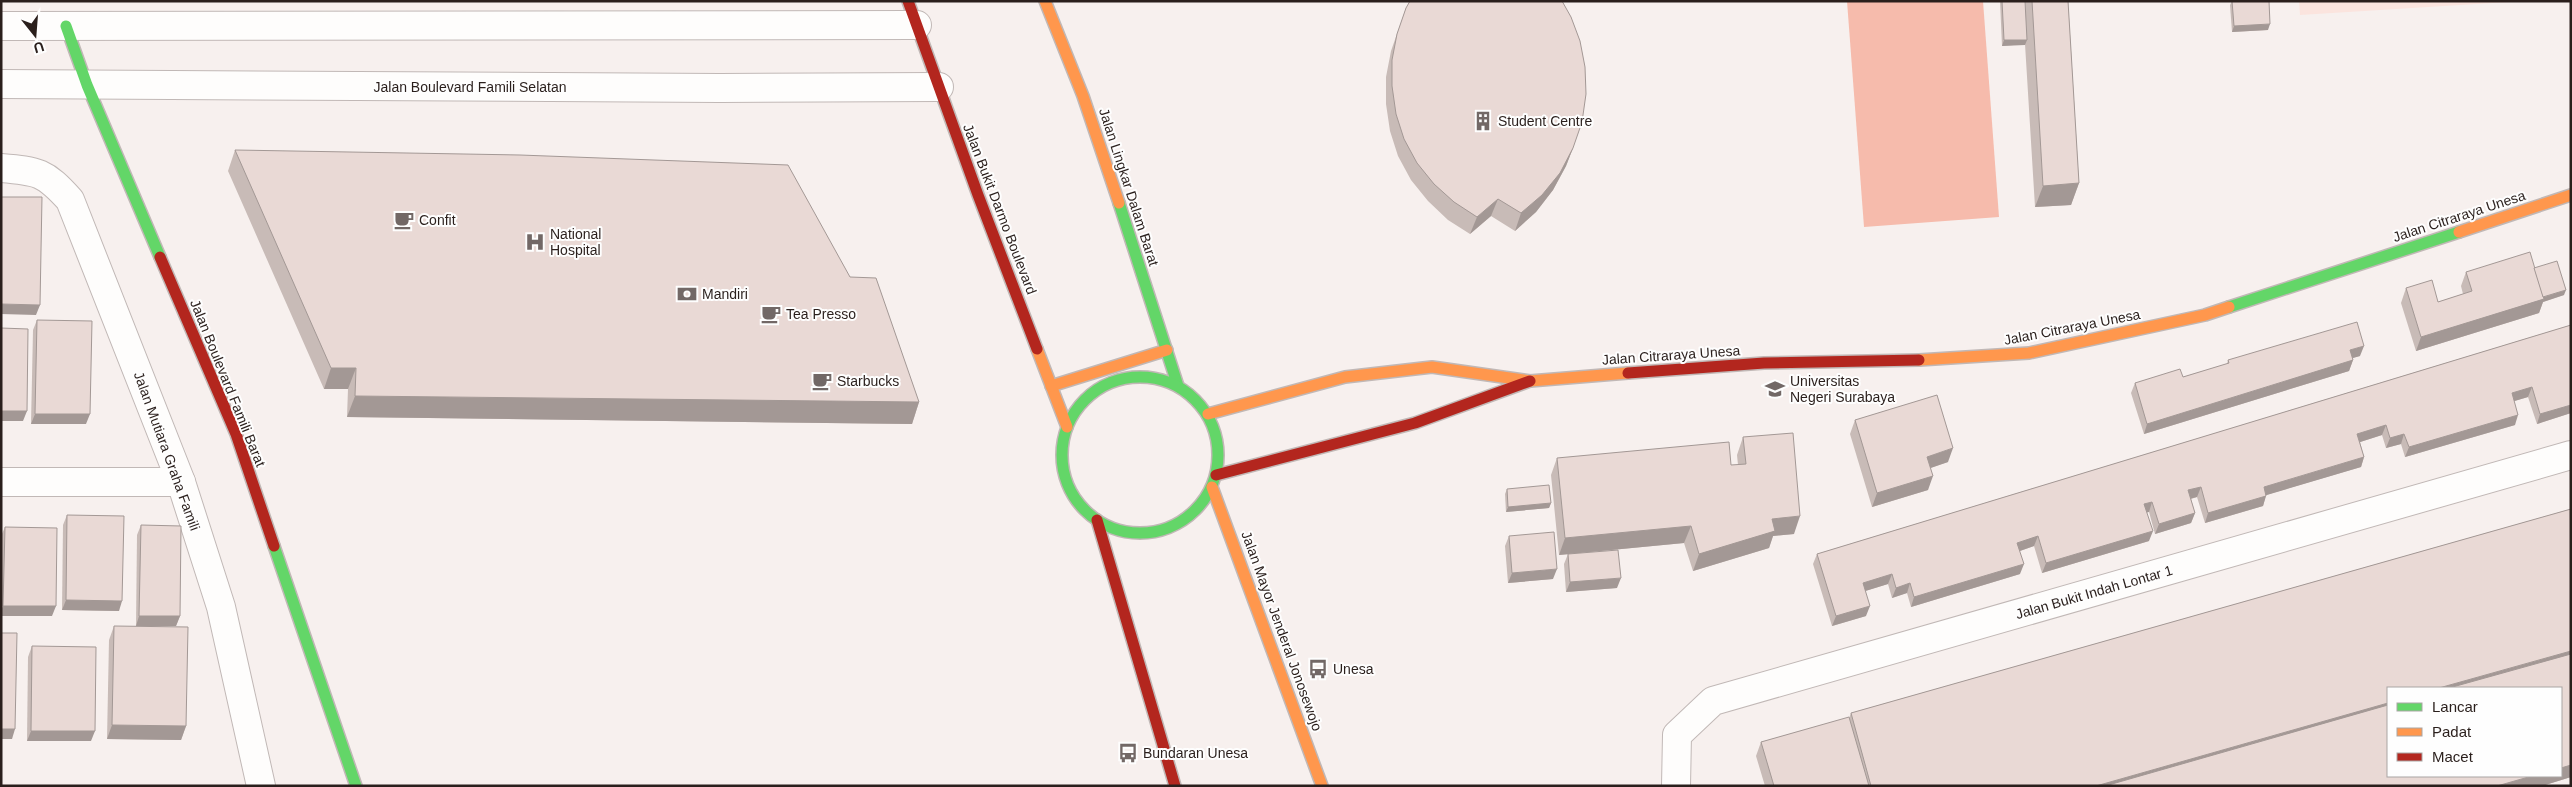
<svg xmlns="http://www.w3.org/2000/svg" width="2572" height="787" viewBox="0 0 2572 787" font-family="Arial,sans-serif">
<rect width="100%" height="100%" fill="#f7f0ee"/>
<polygon fill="#fbe4de" points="2299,1 2525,1 2300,15"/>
<polygon fill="#f6bbac" points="1847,1 1983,1 1999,217 1864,227"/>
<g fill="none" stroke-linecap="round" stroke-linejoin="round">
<defs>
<g id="street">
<polyline points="1,26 917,25"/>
<polyline points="1,84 720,88 939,87"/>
<path d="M 1,168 C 38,171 45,172 70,200 L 181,482 L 221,607 L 261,786"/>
<polyline points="1,482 181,482"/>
<polyline points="1676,786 1677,735 1713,701 2571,455"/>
</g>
<g id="fast">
<polyline points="66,26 87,85 160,257"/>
<polyline points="1119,203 1178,386"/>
<polyline points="2229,307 2459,232"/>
<circle cx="1140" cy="455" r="78"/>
<polyline points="274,546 356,786"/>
</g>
<g id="slow">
<polyline points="1045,1 1083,96 1119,203"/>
<polyline points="2459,232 2571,195"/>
<polyline points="1037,349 1067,427"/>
<polyline points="1919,360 2029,353 2205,315 2229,307"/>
<polyline points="1051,386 1167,350"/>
<polyline points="1208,414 1345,377 1432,367 1530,381 1628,373"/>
<polyline points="1212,487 1322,786"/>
</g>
<g id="jam">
<polyline points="908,1 978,195 1037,349"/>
<polyline points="160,257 236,434 274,546"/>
<polyline points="1628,373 1764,363 1919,360"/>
<polyline points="1216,475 1415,423 1530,381"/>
<polyline points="1097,520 1175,786"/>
</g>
</defs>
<use href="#street" stroke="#c1b8b6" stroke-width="30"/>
<use href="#fast" stroke="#c1b8b6" stroke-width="14"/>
<use href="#slow" stroke="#c1b8b6" stroke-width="14"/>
<use href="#jam" stroke="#c1b8b6" stroke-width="14"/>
<use href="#street" stroke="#fefdfc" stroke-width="28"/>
<use href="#fast" stroke="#63d668" stroke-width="11"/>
<use href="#slow" stroke="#ff974d" stroke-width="11"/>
<use href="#jam" stroke="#b3261e" stroke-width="11"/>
</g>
<g fill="#c8bbb7">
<polygon points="2000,1 2068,1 2079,183 2071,205 2035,207 2025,44 2002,46"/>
<polygon points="2232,1 2268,30 2232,32 2230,5"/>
<polygon points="1406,8 1573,148 1566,166 1553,190 1536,212 1515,231 1491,216 1470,234 1448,220 1428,201 1411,180 1398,156 1390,131 1386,104 1386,77 1391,51"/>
<polygon points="235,150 919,402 912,424 347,417 348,389 324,389 228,171"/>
<polygon points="2534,268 2564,295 2543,302 2539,313 2416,351 2401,303 2406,288 2438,302 2463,294 2461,286 2466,272"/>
<polygon points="37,320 86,424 31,424 33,330"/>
<polygon points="2571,325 2571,413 2537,424 2528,397 2514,401 2515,425 2405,457 2401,444 2386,448 2382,435 2360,442 2364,457 2361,467 2266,495 2263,506 2205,523 2197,497 2191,499 2195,513 2191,523 2155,534 2149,512 2147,512 2149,541 2042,573 2034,546 2020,551 2020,574 1911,607 1907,593 1892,598 1888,584 1865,591 1866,616 1832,626 1813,564 1817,554"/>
<polygon points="2360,356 2352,358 2353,360 2349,371 2144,434 2131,393 2135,383 2183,377 2227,364 2228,360"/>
<polygon points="1855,420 1948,462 1930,468 1928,490 1872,507 1850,434"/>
<polygon points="1743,437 1794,534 1773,536 1769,548 1693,571 1684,543 1559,555 1551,475 1557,458 1731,465 1738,465 1737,455"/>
<polygon points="1507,489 1551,503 1549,508 1506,512 1505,494"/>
<polygon points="2571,509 2571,777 2542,786 1765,786 1756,756 1761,742 1849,718 1851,713"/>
<polygon points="67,515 119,611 62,610 63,525"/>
<polygon points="141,525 180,616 176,626 136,626 137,535"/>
<polygon points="5,527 52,616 1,616 1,536"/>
<polygon points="1509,536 1553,579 1508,583 1505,546"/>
<polygon points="1568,554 1617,588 1566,592 1564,564"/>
<polygon points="114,626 186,726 181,740 107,739 109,640"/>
<polygon points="32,646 91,741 27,741 28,657"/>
</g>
<g fill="#a39895">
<polygon points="2270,24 2268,30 2232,32 2234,26"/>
<polygon points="2004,40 2027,40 2025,45 2002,46"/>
<polygon points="1573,148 1566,166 1553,190 1536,212 1515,231 1521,213"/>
<polygon points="2079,183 2071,205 2035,207 2043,186"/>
<polygon points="1498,199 1491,216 1470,234 1477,217"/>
<polygon points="2566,290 2564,295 2543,302 2539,313 2416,351 2421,337"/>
<polygon points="1,304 40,305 36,315 1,314"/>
<polygon points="2364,346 2360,356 2346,360 2350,350"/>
<polygon points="2353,360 2349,371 2144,434 2147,424"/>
<polygon points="331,368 356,368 348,389 324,389"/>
<polygon points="2532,387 2528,397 2508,403 2512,393"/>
<polygon points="355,396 919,402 912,424 347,417"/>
<polygon points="2571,405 2571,413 2537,424 2540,414"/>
<polygon points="1,411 27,411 23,421 1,421"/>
<polygon points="35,414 90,414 86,424 31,424"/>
<polygon points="2518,415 2515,425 2405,457 2409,447"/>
<polygon points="2386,425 2382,435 2354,444 2357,434"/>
<polygon points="2404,434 2401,444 2386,448 2390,438"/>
<polygon points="1953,448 1948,462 1922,471 1927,457"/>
<polygon points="2364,457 2361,467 2260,497 2264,487"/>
<polygon points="1933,476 1928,490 1872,507 1877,493"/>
<polygon points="2201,487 2197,497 2185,500 2188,490"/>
<polygon points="2266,496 2263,506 2205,523 2208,513"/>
<polygon points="2152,502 2149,512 2141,514 2144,504"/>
<polygon points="1551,503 1549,508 1506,512 1508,507"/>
<polygon points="2195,513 2191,523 2155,534 2159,524"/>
<polygon points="1800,516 1794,534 1773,536 1769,548 1693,571 1699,554 1772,519"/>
<polygon points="1691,526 1684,543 1559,555 1565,538"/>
<polygon points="2153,531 2149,541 2042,573 2046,563"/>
<polygon points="2038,536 2034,546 2014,553 2017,543"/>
<polygon points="2024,564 2020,574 1911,607 1914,597"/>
<polygon points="1557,569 1553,579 1508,583 1512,573"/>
<polygon points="1892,574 1888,584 1859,593 1863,583"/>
<polygon points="1621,578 1617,588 1566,592 1570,582"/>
<polygon points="1910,583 1907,593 1892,598 1896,588"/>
<polygon points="66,600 122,601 119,611 62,610"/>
<polygon points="3,606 56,606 52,616 1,616 1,611"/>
<polygon points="1870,606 1866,616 1832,626 1836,616"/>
<polygon points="139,616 180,616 176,626 136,626"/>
<polygon points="2571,651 2571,663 2483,688 2439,688"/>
<polygon points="2388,703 2388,715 2140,786 2096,786"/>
<polygon points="112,725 186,726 181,740 107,739"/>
<polygon points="1,729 15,729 12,739 1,739"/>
<polygon points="31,731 95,731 91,741 27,741"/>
<polygon points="2571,765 2571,777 2542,786 2497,786 2532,776 2561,776 2561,768"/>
</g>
<g fill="#e9d9d5" stroke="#a39895">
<polygon points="1410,1 1562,1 1571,17 1580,41 1585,67 1586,94 1582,122 1573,148 1560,173 1542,195 1521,213 1498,199 1477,217 1454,202 1434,184 1417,163 1404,139 1396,114 1392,86 1392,60 1397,34 1406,8"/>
<polygon points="2002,1 2025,1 2027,40 2004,40"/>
<polygon points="2032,1 2068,1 2079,183 2043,186"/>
<polygon points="2232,1 2269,1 2270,24 2234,26"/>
<polygon points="235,150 520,155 788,165 850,277 876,278 919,402 355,396 356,368 331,368"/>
<polygon points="1,197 42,197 40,305 1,304"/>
<polygon points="2530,252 2544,299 2421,337 2406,288 2432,280 2438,302 2472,291 2466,272"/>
<polygon points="2557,261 2566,290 2543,297 2534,268"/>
<polygon points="37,320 92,321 90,414 35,414"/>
<polygon points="2357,322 2364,346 2350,350 2353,360 2147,424 2135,383 2180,369 2183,377 2229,363 2228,360"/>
<polygon points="2571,325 2571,405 2540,414 2532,387 2512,393 2518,415 2409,447 2404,434 2390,438 2386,425 2357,434 2364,457 2264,487 2266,496 2208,513 2201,487 2188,490 2195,513 2159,524 2152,502 2144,504 2153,531 2046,563 2038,536 2017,543 2024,564 1914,597 1910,583 1896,588 1892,574 1863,583 1870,606 1836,616 1817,554"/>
<polygon points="1,328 28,329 27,411 1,411"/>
<polygon points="1937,395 1953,448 1927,457 1933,476 1877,493 1855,420"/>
<polygon points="1793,433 1800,516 1772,519 1775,531 1699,554 1691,526 1565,538 1557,458 1729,442 1731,465 1746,464 1743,437"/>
<polygon points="1549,485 1551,503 1508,507 1507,489"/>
<polygon points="2571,509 2571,651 2439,688 2388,688 2388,703 2096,786 1871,786 1851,713"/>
<polygon points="67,515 124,516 122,601 66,600"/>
<polygon points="141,525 181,526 180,616 139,616"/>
<polygon points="5,527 57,528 56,606 3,606"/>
<polygon points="1554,532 1557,569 1512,573 1509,536"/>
<polygon points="1618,550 1621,578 1570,582 1568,554"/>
<polygon points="114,626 188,627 186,726 112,725"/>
<polygon points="1,633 17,633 15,729 1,729"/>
<polygon points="32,646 96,647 95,731 31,731"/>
<polygon points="2571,654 2571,765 2561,768 2561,688 2449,688"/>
<polygon points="2388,705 2388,776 2532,776 2497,786 2105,786"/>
<polygon points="1849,717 1869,786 1774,786 1761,742"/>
</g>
<defs>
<symbol id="building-bare" viewBox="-9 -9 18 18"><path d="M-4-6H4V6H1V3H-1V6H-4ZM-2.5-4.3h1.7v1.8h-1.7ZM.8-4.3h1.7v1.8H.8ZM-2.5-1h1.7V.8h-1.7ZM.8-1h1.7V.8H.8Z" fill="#726866" stroke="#fefefe" stroke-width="2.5" paint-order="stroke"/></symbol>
<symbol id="cafe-bare" viewBox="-9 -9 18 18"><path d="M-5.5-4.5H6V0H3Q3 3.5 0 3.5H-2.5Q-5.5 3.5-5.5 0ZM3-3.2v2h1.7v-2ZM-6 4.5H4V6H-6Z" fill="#726866" stroke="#fefefe" stroke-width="2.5" paint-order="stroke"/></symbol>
<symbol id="hospital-bare" viewBox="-9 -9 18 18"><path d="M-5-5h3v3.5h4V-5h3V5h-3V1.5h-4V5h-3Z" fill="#726866" stroke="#fefefe" stroke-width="2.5" paint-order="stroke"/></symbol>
<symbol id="bank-bare" viewBox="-9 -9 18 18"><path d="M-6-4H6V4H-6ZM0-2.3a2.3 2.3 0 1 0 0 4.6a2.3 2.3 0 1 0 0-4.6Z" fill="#726866" stroke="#fefefe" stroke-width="2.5" paint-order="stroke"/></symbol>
<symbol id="university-bare" viewBox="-9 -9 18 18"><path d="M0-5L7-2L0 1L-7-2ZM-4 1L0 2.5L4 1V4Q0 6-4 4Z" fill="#726866" stroke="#fefefe" stroke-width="2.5" paint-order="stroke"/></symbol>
<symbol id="bus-bare" viewBox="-9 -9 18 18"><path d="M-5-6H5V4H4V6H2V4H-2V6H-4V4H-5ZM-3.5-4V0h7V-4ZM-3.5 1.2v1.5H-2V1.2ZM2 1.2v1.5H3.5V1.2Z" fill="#726866" stroke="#fefefe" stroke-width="2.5" paint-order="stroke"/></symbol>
</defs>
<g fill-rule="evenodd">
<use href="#building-bare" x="1469" y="107" width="28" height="28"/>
<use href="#cafe-bare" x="390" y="206" width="28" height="28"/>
<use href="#hospital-bare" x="521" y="228" width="28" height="28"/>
<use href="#bank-bare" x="673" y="280" width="28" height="28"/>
<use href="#cafe-bare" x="757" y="300" width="28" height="28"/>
<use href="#cafe-bare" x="808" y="367" width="28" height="28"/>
<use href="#university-bare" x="1761" y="375" width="28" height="28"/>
<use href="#bus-bare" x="1304" y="655" width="28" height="28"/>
<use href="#bus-bare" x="1114" y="739" width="28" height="28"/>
</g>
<g text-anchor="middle" stroke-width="4" stroke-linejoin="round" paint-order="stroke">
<g font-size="14" fill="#2a1f1c" stroke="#fefefe">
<text x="470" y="92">Jalan Boulevard Famili Selatan</text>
<text transform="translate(1129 187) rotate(72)" y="5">Jalan Lingkar Dalam Barat</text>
<text transform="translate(1000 209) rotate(69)" y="5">Jalan Bukit Darmo Boulevard</text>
<text transform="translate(2459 216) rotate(-18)" y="5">Jalan Citraraya Unesa</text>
<text transform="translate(2072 327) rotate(-11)" y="5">Jalan Citraraya Unesa</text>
<text transform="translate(1671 355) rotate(-4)" y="5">Jalan Citraraya Unesa</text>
<text transform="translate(228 383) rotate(68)" y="5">Jalan Boulevard Famili Barat</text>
<text transform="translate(167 451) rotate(70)" y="5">Jalan Mutiara Graha Famili</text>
<text transform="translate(2094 592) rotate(-16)" y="5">Jalan Bukit Indah Lontar 1</text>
<text transform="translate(1282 631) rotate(70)" y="5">Jalan Mayor Jenderal Jonosewojo</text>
</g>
<g font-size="14" fill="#2a1f1c" stroke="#fefefe" text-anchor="start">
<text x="1498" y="126">Student Centre</text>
<text x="419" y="225">Confit</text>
<text x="550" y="239">National<tspan x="550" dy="16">Hospital</tspan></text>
<text x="702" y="299">Mandiri</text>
<text x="786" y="319">Tea Presso</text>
<text x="837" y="386">Starbucks</text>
<text x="1790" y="386">Universitas<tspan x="1790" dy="16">Negeri Surabaya</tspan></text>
<text x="1333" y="674">Unesa</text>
<text x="1143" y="758">Bundaran Unesa</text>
</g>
</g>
<rect width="2572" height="787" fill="none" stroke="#2a1f1c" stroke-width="5"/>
<rect x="2387" y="687" width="175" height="90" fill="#fefefe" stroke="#a9a5a4"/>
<rect x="2397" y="703" width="25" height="8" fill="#63d668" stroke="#a9a5a4"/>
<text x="2432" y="712" font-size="15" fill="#2a1f1c">Lancar</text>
<rect x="2397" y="728" width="25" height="8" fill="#ff974d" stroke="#a9a5a4"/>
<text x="2432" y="737" font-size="15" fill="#2a1f1c">Padat</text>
<rect x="2397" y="753" width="25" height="8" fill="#b3261e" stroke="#a9a5a4"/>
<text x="2432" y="762" font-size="15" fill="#2a1f1c">Macet</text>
<g transform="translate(35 35) rotate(163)" stroke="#fefefe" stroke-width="4" paint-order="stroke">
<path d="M0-4L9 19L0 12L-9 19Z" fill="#2a1f1c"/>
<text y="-8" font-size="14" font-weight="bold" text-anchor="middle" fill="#2a1f1c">U</text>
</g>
</svg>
